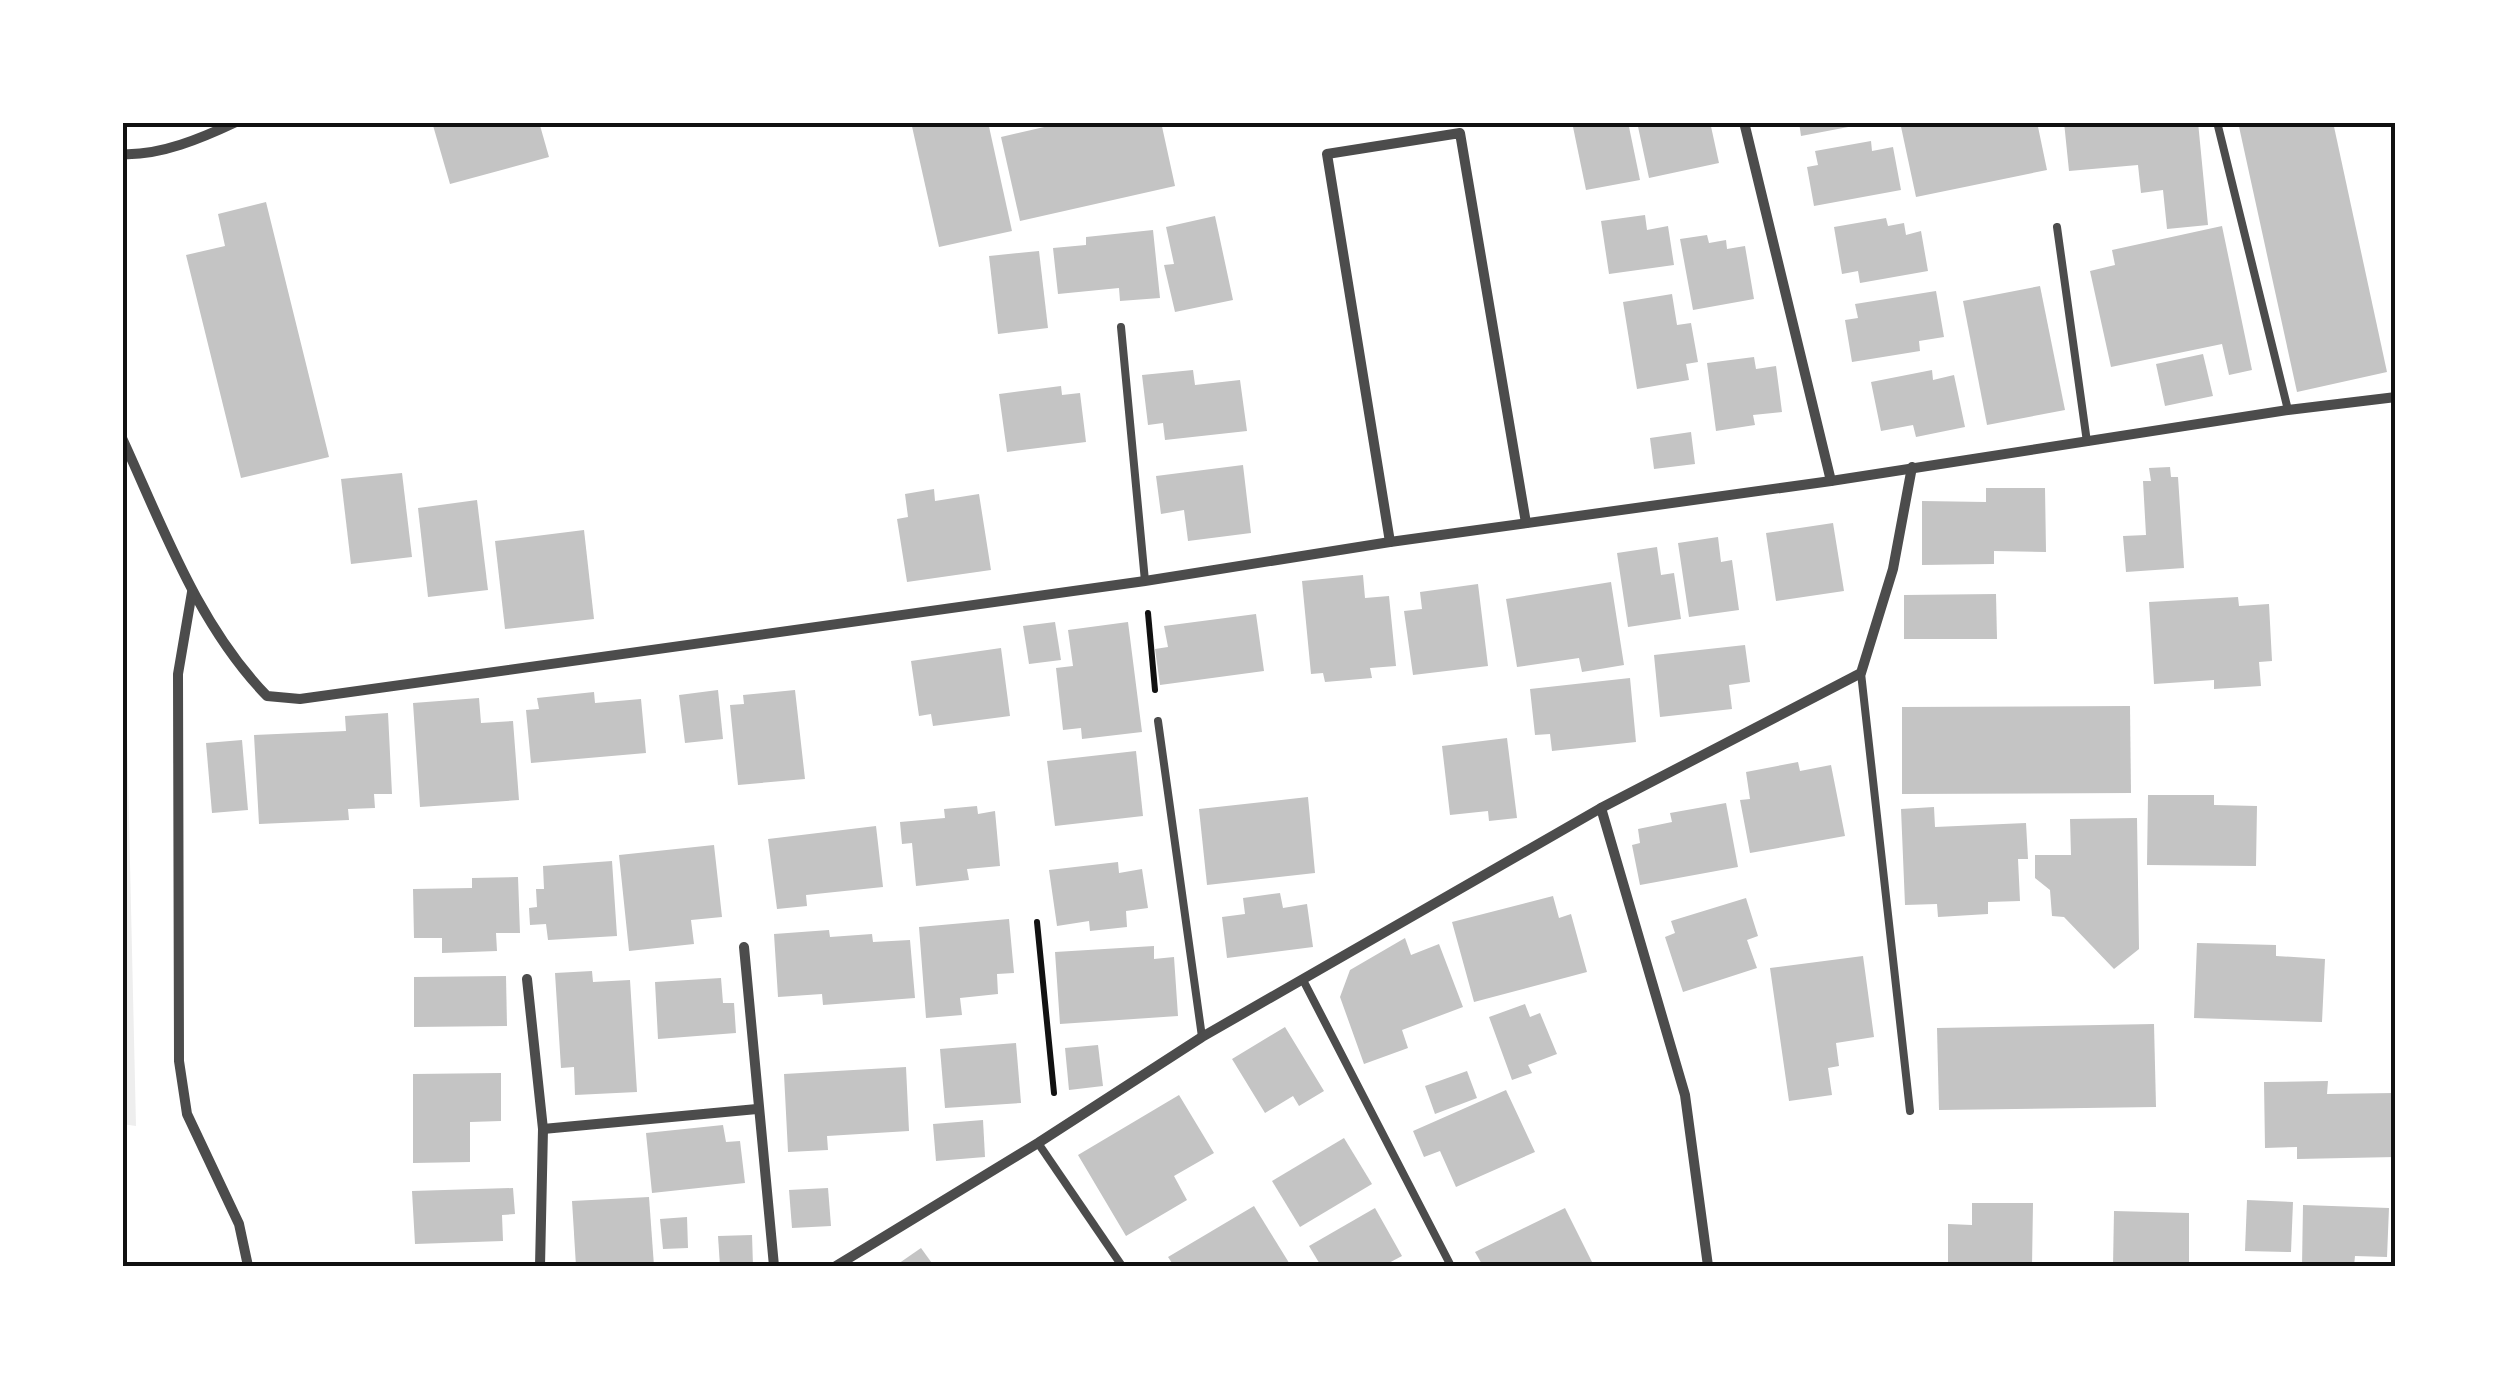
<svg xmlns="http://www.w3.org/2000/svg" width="2518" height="1389" viewBox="0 0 2518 1389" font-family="Montserrat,sans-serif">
<rect width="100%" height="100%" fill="#fff"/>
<polygon fill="#eee" points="122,556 123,556 136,1126 122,1124"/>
<g fill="#c4c4c4">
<polygon points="432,122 539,122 549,157 450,184"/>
<polygon points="911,122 988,122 1012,231 939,247"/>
<polygon points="1066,122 1161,122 1175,186 1020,221 1001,137"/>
<polygon points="1572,122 1628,122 1640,180 1586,190"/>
<polygon points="1637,122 1710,122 1719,163 1649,178"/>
<polygon points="1799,122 1864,122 1864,124 1801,136"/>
<polygon points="1900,122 2037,122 2047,170 1916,197"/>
<polygon points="2064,122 2198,122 2208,225 2167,229 2163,190 2141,193 2138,165 2069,171"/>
<polygon points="2238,122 2333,122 2387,372 2297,392"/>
<polygon points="1871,141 1872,151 1893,147 1901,190 1814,206 1807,167 1818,165 1815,151"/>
<polygon points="266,202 329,457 241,478 186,255 225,246 218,214"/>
<polygon points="1645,215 1647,230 1668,226 1674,265 1609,274 1601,221"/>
<polygon points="1215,216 1233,300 1175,312 1164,265 1174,264 1166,227"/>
<polygon points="1886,218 1888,226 1904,223 1906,235 1921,231 1928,271 1860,283 1858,271 1842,274 1834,227"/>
<polygon points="2222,226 2252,370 2229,375 2222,344 2111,367 2090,271 2115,265 2112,250"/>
<polygon points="1153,230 1160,298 1120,301 1119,288 1058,294 1053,248 1086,245 1086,237"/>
<polygon points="1707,235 1709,243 1726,240 1727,249 1745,246 1754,299 1693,310 1680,239"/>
<polygon points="1039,251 1048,328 998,334 989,256"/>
<polygon points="2040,286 2065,410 1987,425 1963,301"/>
<polygon points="1936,291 1944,337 1919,341 1920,351 1852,362 1845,320 1858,318 1855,304"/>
<polygon points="1672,294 1677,325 1691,323 1698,362 1686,364 1689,380 1637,389 1623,302"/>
<polygon points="2203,354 2213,396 2165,406 2156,364"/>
<polygon points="1754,357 1756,369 1776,366 1782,412 1753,415 1755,425 1716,431 1707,363"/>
<polygon points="1193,370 1195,385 1240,380 1247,431 1165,440 1163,423 1148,425 1142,375"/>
<polygon points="1932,370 1933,380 1954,375 1965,427 1916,437 1913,425 1881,431 1871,382"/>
<polygon points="1061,386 1062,395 1080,393 1086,442 1007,452 999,394"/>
<polygon points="1691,432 1695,464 1654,469 1650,438"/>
<polygon points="1243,465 1251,533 1188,541 1184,510 1161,514 1156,476"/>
<polygon points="2170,467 2171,477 2178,477 2184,568 2126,572 2123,536 2146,535 2143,481 2151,481 2149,468"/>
<polygon points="402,473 412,557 351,564 341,479"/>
<polygon points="1986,488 2045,488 2046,552 1994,551 1994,564 1922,565 1922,501 1986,502"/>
<polygon points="934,489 935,501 979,494 991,570 907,582 897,519 908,517 905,494"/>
<polygon points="477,500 488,590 428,597 418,508"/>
<polygon points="1833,523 1844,591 1776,601 1766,533"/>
<polygon points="584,530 594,619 505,629 495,541"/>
<polygon points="1718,537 1721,562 1732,560 1739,610 1689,617 1678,543"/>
<polygon points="1657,547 1661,575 1674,573 1681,619 1628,627 1617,553"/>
<polygon points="1363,575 1365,598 1389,596 1396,666 1370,668 1372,678 1325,682 1323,673 1311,674 1302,581"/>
<polygon points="1611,582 1624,665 1582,672 1579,658 1517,667 1506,599"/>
<polygon points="1478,584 1488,666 1413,675 1404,611 1422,609 1420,592"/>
<polygon points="1996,594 1997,639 1904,639 1904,595"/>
<polygon points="2238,597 2239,606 2269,604 2272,661 2259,662 2261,686 2214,689 2214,680 2154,684 2149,602"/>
<polygon points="1256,614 1264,671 1160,685 1155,649 1168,647 1164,626"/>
<polygon points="1055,622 1061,660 1029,664 1023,626"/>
<polygon points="1128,622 1142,732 1082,739 1081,728 1063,730 1056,668 1073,666 1068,630"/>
<polygon points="1745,645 1750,682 1729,685 1732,709 1660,717 1654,655"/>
<polygon points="1001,648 1010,716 933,726 931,714 919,716 911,661"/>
<polygon points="1630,678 1636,742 1552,751 1550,734 1535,735 1530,689"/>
<polygon points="718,690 723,739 685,743 679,695"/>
<polygon points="795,690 805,779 738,785 730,705 744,704 743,695"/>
<polygon points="594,692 595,703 641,699 646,753 531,763 526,710 539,709 537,698"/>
<polygon points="479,698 481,723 513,721 519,800 420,807 413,703"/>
<polygon points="2130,706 2131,793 1902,794 1902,707"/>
<polygon points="388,713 392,794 374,794 375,808 348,809 349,820 259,824 254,735 346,731 345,716"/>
<polygon points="1507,738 1517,818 1489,821 1488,811 1450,815 1442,746"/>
<polygon points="242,740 248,810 212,813 206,743"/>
<polygon points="1136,751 1143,816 1055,826 1047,761"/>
<polygon points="1798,762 1800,771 1831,765 1845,836 1750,853 1740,800 1750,799 1746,772"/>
<polygon points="2148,795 2214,795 2214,805 2257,806 2256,866 2147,865"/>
<polygon points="1308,797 1315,873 1207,885 1199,809"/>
<polygon points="1726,803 1738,867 1640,885 1632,845 1640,843 1638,829 1672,822 1670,813"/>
<polygon points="977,806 978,814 995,811 1000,866 967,869 969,880 916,886 912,843 902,844 900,822 945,818 944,809"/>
<polygon points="1934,807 1935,827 2026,823 2028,859 2018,859 2020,901 1988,902 1988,914 1938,917 1937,904 1905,905 1901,809"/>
<polygon points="2137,818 2139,949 2114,969 2064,917 2052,916 2050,890 2035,878 2035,855 2071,855 2070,819"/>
<polygon points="876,826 883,887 806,895 807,906 777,909 768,839"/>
<polygon points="714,845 722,917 691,920 694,944 629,951 619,855"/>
<polygon points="612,861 617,936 548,940 546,924 530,925 529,908 537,907 536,889 544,889 543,866"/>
<polygon points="1118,862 1119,873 1142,869 1148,908 1126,911 1127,927 1090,931 1089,921 1057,926 1049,870"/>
<polygon points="518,877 520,933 496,933 497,951 442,953 442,938 414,938 413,889 472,888 472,878"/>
<polygon points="1280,893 1283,908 1307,904 1313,947 1227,958 1222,917 1245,914 1243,898"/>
<polygon points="1553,896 1559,918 1571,914 1587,972 1474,1002 1452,922"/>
<polygon points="1746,898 1758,936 1747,940 1757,968 1683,992 1665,937 1675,933 1671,921"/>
<polygon points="1009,919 1014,973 997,974 998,994 960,998 962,1015 926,1018 919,927"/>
<polygon points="829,930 830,937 872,934 873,942 910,940 915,998 823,1005 822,994 778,997 774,934"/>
<polygon points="1405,938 1411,955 1439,944 1463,1007 1402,1030 1408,1048 1364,1064 1340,997 1350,970"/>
<polygon points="2197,943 2276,945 2276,956 2325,959 2322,1022 2194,1018"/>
<polygon points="1154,946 1154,959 1174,957 1178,1016 1060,1024 1055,952"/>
<polygon points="1863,956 1874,1037 1836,1043 1839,1066 1828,1068 1832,1095 1789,1101 1770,968"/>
<polygon points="592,971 593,982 630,980 637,1092 575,1095 574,1067 561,1068 555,973"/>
<polygon points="506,976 507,1026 414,1027 414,977"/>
<polygon points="721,978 723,1003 734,1003 736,1033 658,1039 655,982"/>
<polygon points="1525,1004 1530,1017 1540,1013 1557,1054 1528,1065 1532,1073 1512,1080 1489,1017"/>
<polygon points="2154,1024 2156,1107 1939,1110 1937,1028"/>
<polygon points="1285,1027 1324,1091 1299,1106 1293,1096 1265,1113 1232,1059"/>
<polygon points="1016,1043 1021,1103 945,1108 940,1049"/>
<polygon points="1098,1045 1103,1086 1069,1090 1065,1048"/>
<polygon points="906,1067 909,1131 827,1136 828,1150 788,1152 784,1074"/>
<polygon points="1467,1071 1477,1098 1435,1114 1425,1086"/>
<polygon points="501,1073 501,1121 470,1122 470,1162 413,1163 413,1074"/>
<polygon points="2328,1081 2327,1094 2394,1093 2396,1157 2297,1159 2297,1147 2265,1148 2264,1082"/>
<polygon points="1506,1090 1535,1152 1456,1187 1440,1151 1424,1157 1413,1131"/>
<polygon points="1179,1095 1214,1153 1174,1176 1187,1200 1126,1236 1078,1155"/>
<polygon points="983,1120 985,1157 936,1161 933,1124"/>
<polygon points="723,1125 726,1142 740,1141 745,1183 652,1193 646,1133"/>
<polygon points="1344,1138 1372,1184 1300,1227 1272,1181"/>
<polygon points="513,1188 515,1214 502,1215 503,1241 415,1244 412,1191"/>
<polygon points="828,1188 831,1226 792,1228 789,1190"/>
<polygon points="649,1197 654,1266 576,1266 572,1201"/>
<polygon points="2247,1200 2293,1202 2291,1252 2245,1251"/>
<polygon points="1972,1203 2033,1203 2032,1266 1948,1265 1948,1224 1972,1225"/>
<polygon points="2303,1205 2389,1208 2387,1257 2355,1256 2354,1266 2302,1266"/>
<polygon points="1254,1206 1291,1266 1174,1266 1168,1257"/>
<polygon points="1375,1208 1402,1256 1383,1266 1321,1266 1309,1246"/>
<polygon points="1565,1208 1594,1266 1483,1266 1475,1252"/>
<polygon points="2114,1211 2189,1213 2189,1266 2113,1266"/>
<polygon points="687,1217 688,1248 663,1249 660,1219"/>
<polygon points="752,1235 753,1266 720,1266 718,1236"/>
<polygon points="921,1248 934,1266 895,1266"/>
</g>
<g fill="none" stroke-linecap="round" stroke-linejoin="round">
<g stroke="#111" stroke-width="6">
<polyline points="1148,613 1155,690"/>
<polyline points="1037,922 1054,1093"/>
</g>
<g stroke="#4c4c4c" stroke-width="8">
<polyline points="2217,122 2288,410"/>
<polyline points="2057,227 2087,442"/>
<polyline points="1121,327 1145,581"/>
<polyline points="1861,673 1910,1111"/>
<polyline points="1158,721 1202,1037"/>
<polyline points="1303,980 1451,1266"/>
<polyline points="1038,1143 1122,1266"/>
</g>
<g stroke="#4c4c4c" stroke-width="10">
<polyline points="1744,122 1831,481"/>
<path d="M 122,154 C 160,156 202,138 236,122"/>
<path d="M 122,438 C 163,527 198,625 267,696 L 300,699 L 1145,581 L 1390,542 L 1831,481 L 2288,410 L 2396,397"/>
<polyline points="1390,542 1327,154 1460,133 1526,523"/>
<polyline points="192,592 178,674 179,1061 187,1114 239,1224 248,1266"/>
<polyline points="1601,808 1685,1095 1708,1266"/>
<polyline points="744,947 774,1266"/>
<polyline points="527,979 543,1129 540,1266"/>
<polyline points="543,1129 757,1109"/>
<polyline points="836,1266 1038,1143 1202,1037 1601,808 1861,673 1893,569 1912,467"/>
</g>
</g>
<rect width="2518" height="1389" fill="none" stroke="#ffffff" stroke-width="250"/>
<rect x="125" y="125" width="2268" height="1139" fill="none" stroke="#111" stroke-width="4"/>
</svg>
